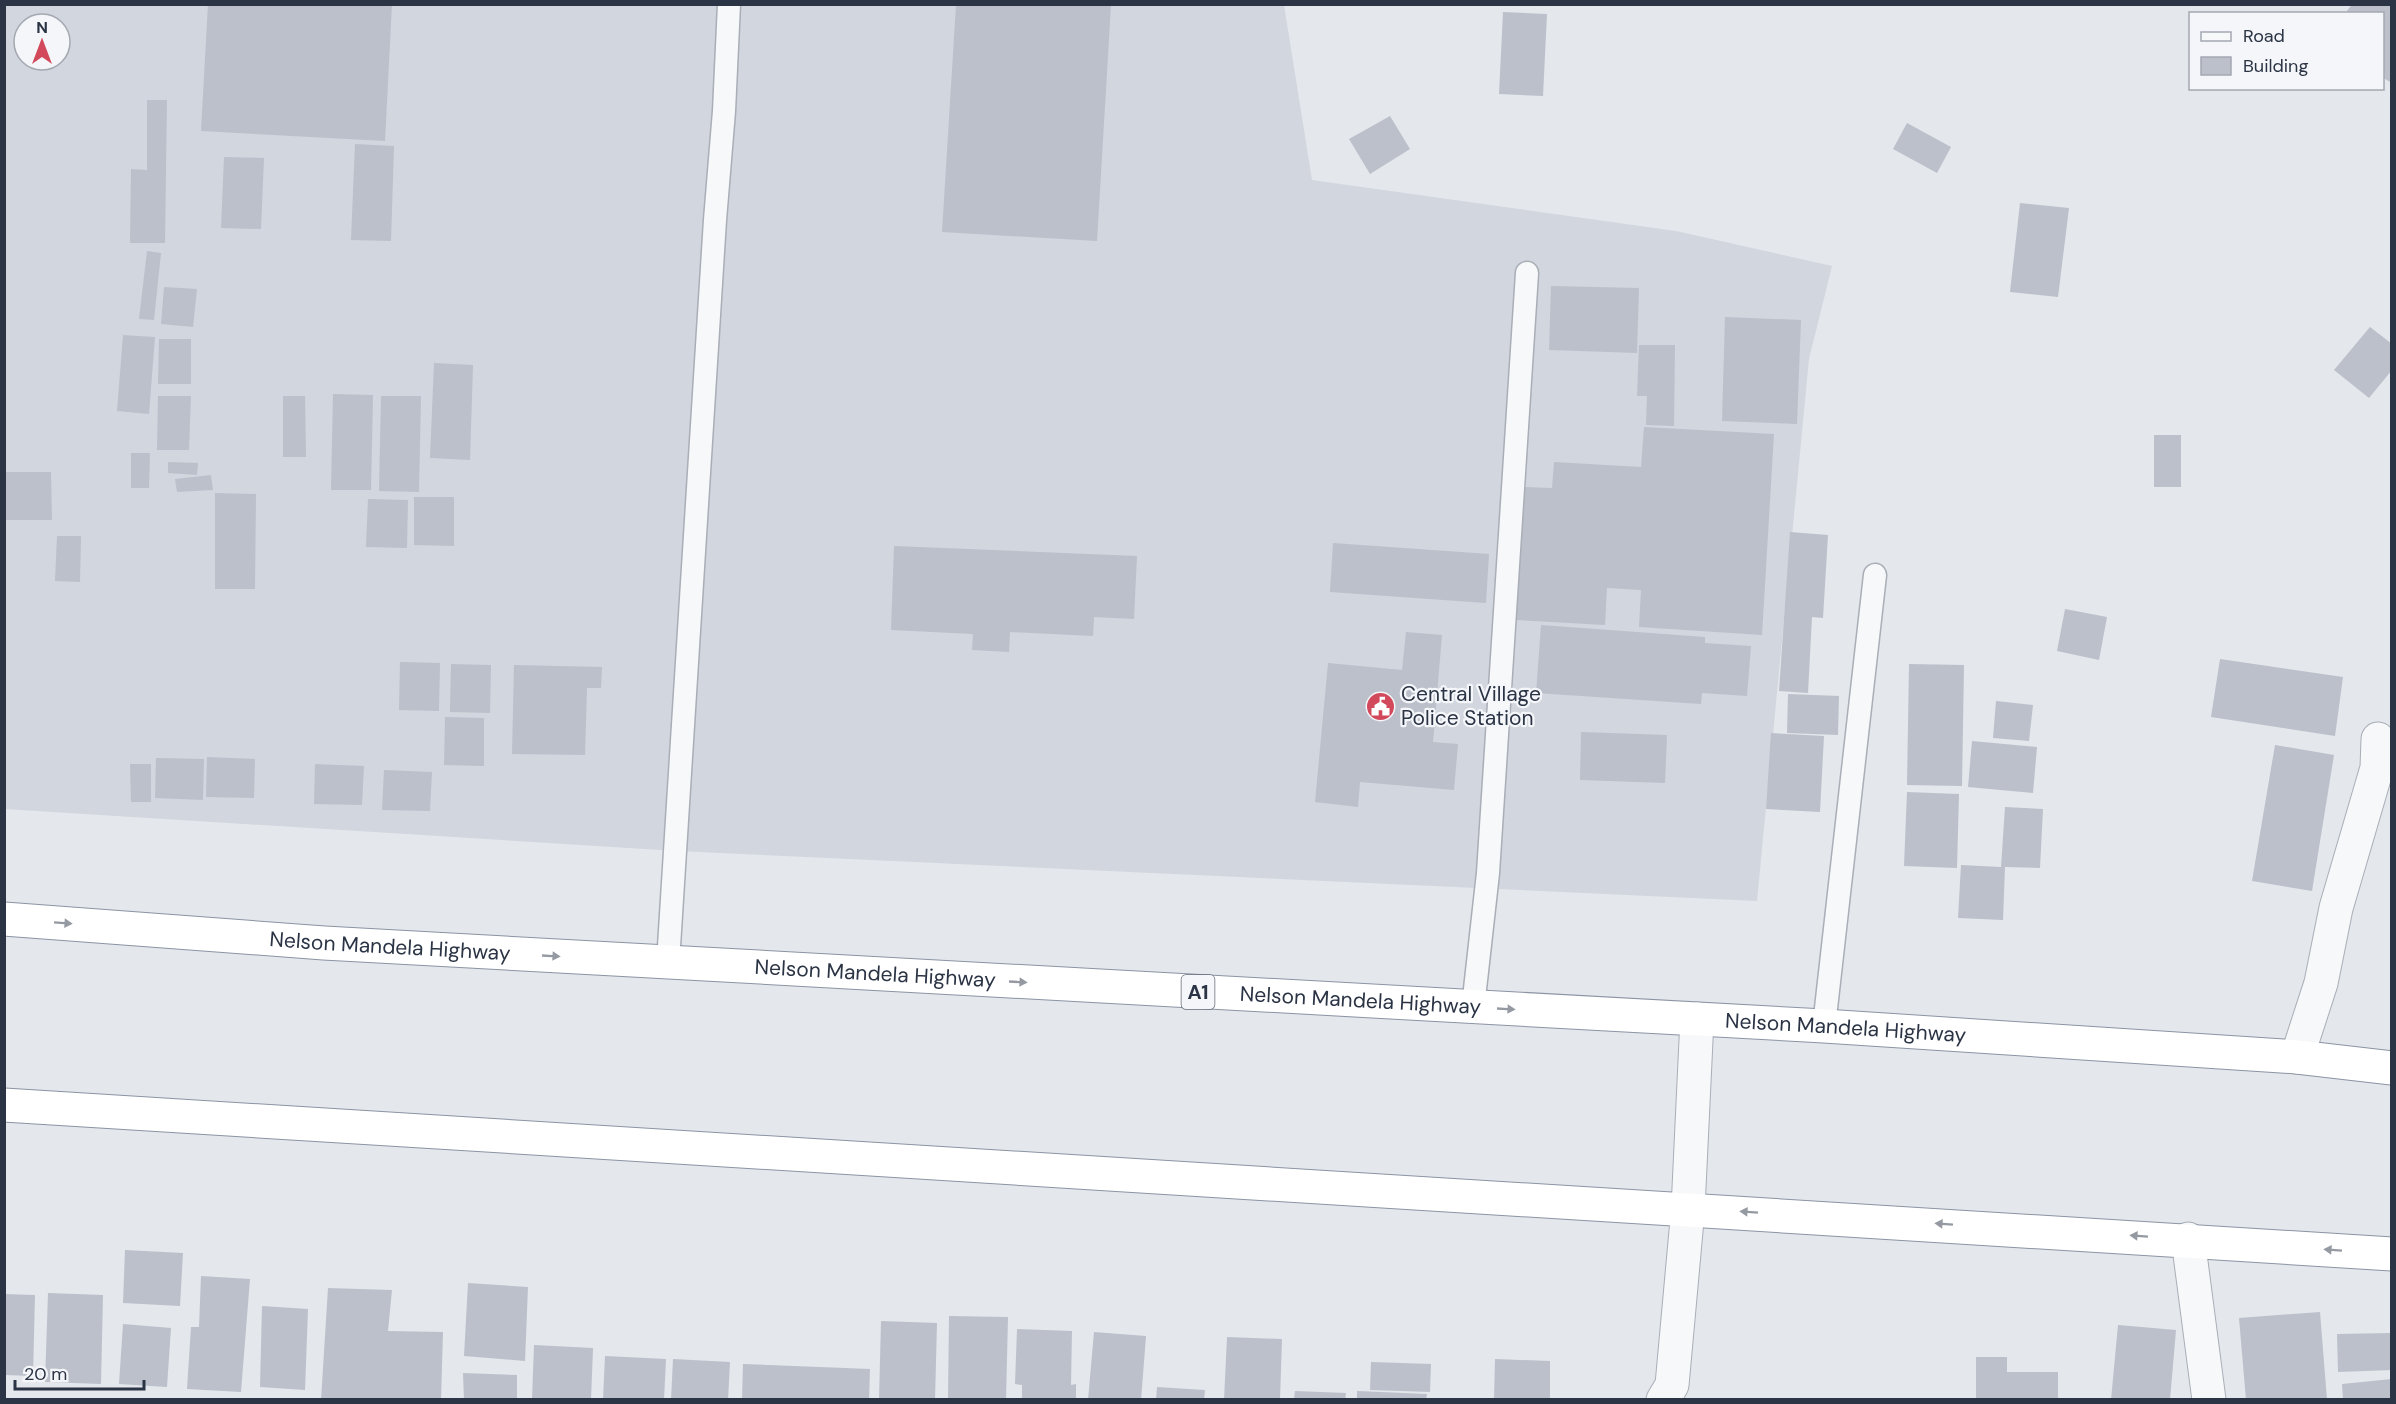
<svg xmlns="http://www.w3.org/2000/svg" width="2396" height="1404" viewBox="0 0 2396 1404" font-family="'DM Sans',sans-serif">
<rect width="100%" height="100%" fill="#e4e7ec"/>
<path fill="#d2d6de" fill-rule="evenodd" d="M 4,5 L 1284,5 L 1312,180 L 1676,231 L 1832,266 L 1809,359 L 1757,901 L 677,851 L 5,809 ZM 24,24 L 60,24 L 60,60 L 24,60 Z"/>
<g fill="#bbc0ca">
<polygon points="208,4 392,4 385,141 201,131"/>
<polygon points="2352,4 2388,4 2392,7 2390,82 2382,77 2382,14 2345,14"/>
<polygon points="956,5 1111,5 1097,241 942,232"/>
<polygon points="1503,12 1547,14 1543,96 1499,94"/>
<polygon points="147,100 167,100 165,243 130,243 131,169 147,170"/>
<polygon points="1390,116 1410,149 1370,174 1349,139"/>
<polygon points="1907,123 1951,147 1937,173 1893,149"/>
<polygon points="355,144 394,146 391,241 351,240"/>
<polygon points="224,157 264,158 261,229 221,228"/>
<polygon points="2020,203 2069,208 2058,297 2010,292"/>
<polygon points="147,251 161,253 154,320 139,319"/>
<polygon points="1551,286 1639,288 1637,353 1549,350"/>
<polygon points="164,287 197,289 193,327 161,324"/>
<polygon points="1725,317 1801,320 1797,424 1722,421"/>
<polygon points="2370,327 2392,344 2392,370 2369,398 2334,370"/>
<polygon points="123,335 155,337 149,414 117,411"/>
<polygon points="159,339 191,339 191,384 158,384"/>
<polygon points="1639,345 1675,345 1674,426 1646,425 1647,396 1637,396"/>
<polygon points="434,363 473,365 470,460 430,458"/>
<polygon points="333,394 373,395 371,490 331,490"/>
<polygon points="158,396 191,396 189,450 157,450"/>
<polygon points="283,396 305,396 306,457 283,457"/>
<polygon points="381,396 421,396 419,492 379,491"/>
<polygon points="1644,427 1774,434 1762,635 1639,627 1641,590 1607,588 1605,625 1515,620 1523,487 1552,488 1554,462 1641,467"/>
<rect x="2154" y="435" width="27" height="52"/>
<polygon points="131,453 150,453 149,488 131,488"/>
<polygon points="168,462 198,463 197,475 168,473"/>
<polygon points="4,472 51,472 52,520 4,520"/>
<polygon points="211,475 213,490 177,492 175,479"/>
<polygon points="215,493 256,494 255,589 215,589"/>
<polygon points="414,497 454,497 454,546 414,545"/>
<polygon points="368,499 408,500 407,548 366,547"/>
<polygon points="1790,532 1828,535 1823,618 1812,617 1808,693 1779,691"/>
<polygon points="57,536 81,536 80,582 55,581"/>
<polygon points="1333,543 1489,554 1486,603 1330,592"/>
<polygon points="894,546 1137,556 1134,619 1094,617 1093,636 1010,632 1009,652 972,650 973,634 891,630"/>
<polygon points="2065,609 2107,617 2099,660 2057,651"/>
<polygon points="1541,625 1705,637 1705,643 1751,646 1747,696 1702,693 1701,704 1536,693"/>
<polygon points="1406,632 1442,635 1433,742 1458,744 1454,790 1360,782 1358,807 1315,802 1328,663 1402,670"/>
<polygon points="2220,659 2343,677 2335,736 2211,717"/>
<polygon points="400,662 440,663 439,711 399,710"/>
<polygon points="451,664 491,665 490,713 450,712"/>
<polygon points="1909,664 1964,665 1962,786 1907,785"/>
<polygon points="514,665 602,667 601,688 587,688 585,755 512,754"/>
<polygon points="1788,694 1839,696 1838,735 1787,733"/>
<polygon points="1996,701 2033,705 2029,741 1993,738"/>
<polygon points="445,717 484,718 484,766 444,765"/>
<polygon points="1581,732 1667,735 1665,783 1580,780"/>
<polygon points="1771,733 1824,736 1820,812 1766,809"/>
<polygon points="1972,741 2037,747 2033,793 1968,787"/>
<polygon points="2275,745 2334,755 2312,891 2252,881"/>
<polygon points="207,757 255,759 254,798 206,797"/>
<polygon points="156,758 204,759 203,800 155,798"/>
<polygon points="130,764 151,764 151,802 131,802"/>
<polygon points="315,764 364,766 362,805 314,804"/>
<polygon points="384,770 432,772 430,811 382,810"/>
<polygon points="1907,792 1959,794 1957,868 1904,866"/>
<polygon points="2005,807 2043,809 2040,868 2005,867 2003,920 1958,918 1961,865 2001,867"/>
<polygon points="125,1250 183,1253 180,1306 123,1303"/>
<polygon points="201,1276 250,1279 241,1392 187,1389 191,1327 199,1327"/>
<polygon points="468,1283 528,1287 525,1361 464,1356"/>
<polygon points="328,1288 392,1290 388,1331 443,1332 441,1400 321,1400"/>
<polygon points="48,1293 103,1295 101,1384 45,1382"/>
<polygon points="4,1294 35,1295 33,1376 4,1375"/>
<polygon points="262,1306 308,1309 305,1390 260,1387"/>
<polygon points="2320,1312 2327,1400 2246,1400 2239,1318"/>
<polygon points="949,1316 1008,1317 1006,1400 948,1400"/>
<polygon points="881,1321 937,1323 935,1400 879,1400"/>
<polygon points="123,1324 171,1328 167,1387 119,1384"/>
<polygon points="2118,1325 2176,1330 2170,1400 2111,1400"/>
<polygon points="1017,1329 1072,1331 1071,1385 1076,1384 1076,1400 1022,1400 1022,1385 1015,1384"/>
<polygon points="1094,1332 1146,1336 1141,1400 1088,1400"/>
<polygon points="2392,1333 2392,1370 2338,1372 2337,1334"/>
<polygon points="1227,1337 1282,1339 1280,1400 1224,1400"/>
<polygon points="534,1345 593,1348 591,1400 532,1400"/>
<polygon points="605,1356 666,1359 664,1400 603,1400"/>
<polygon points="1976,1357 2007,1357 2007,1372 2058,1372 2058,1400 1976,1400"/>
<polygon points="673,1359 730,1362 728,1400 671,1400"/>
<polygon points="1495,1359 1550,1361 1550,1400 1494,1400"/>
<polygon points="1371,1362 1431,1364 1430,1392 1370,1390"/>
<polygon points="743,1364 870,1369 869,1400 742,1400"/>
<polygon points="463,1373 517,1375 517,1400 464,1400"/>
<polygon points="2392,1379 2392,1400 2343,1400 2342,1384"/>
<polygon points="1157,1387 1205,1390 1204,1400 1156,1400"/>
<polygon points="1295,1391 1346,1393 1345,1400 1294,1400"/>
<polygon points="1357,1391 1427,1394 1426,1400 1357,1400"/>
</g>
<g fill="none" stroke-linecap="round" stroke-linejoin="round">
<defs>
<g id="lane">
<polyline points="668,962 715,220 724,111 729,4"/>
<polyline points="1473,1007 1488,873 1527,273"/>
<polyline points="1824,1026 1875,575"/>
</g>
<g id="street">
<polyline points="2297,1057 2321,983 2336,908 2377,768 2378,739"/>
<polyline points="2188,1239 2209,1400"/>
<polyline points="1663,1400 1672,1385 1688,1209 1697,1019"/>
</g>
<g id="highway">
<path id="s1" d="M 4,919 L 324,943 L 1824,1026 L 2297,1057 L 2392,1068"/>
<polyline points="4,1105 2392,1254"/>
</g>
</defs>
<use href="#lane" stroke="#a9aeb7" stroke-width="25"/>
<use href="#street" stroke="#a9aeb7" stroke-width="35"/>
<use href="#highway" stroke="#8b94a3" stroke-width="35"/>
<use href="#lane" stroke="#f7f8fa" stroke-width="22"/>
<use href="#street" stroke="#f7f8fa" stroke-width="33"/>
<use href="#highway" stroke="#fff" stroke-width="33"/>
</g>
<defs><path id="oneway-solid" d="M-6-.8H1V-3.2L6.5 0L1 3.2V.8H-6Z" transform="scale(1.5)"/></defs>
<g fill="#959aa2">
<use href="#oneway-solid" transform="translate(63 923) rotate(4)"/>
<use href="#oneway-solid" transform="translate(551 956) rotate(3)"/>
<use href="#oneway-solid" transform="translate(1018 982) rotate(3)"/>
<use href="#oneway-solid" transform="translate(1506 1009) rotate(3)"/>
<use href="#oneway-solid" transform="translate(1749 1212) rotate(-176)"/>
<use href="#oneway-solid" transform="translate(1944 1224) rotate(-176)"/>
<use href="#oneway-solid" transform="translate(2139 1236) rotate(-176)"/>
<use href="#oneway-solid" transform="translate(2333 1250) rotate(-176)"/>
</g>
<defs>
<symbol id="civic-disc" viewBox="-11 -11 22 22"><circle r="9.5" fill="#d1495b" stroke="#f4f6f9"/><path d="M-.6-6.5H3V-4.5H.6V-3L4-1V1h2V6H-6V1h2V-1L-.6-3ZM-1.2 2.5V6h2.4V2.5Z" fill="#fff"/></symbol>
</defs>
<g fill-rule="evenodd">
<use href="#civic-disc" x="1364" y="690" width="33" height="33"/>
</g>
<g text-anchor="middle" stroke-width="4.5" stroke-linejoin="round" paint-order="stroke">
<rect fill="#f4f6f9" stroke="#676e7b" stroke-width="1.5" x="1181.5" y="975" width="33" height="34" rx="4.5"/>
<g font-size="20" font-weight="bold" fill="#2b3445">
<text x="1198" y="999">A1</text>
</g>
<g font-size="21" fill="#2b3445" stroke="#f4f6f9" text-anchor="start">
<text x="1401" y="701">Central Village<tspan x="1401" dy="24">Police Station</tspan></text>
</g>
<g font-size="21" fill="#2b3445" stroke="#f4f6f9">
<text dy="7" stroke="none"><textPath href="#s1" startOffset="387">Nelson Mandela Highway</textPath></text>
<text dy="7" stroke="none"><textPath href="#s1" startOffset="873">Nelson Mandela Highway</textPath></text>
<text dy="7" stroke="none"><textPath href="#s1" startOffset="1359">Nelson Mandela Highway</textPath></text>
<text dy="7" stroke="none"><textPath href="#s1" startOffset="1845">Nelson Mandela Highway</textPath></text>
</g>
</g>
<rect width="2396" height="1404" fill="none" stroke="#2b3445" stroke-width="12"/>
<rect x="2189" y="12" width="195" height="78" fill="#f4f6f9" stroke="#a4a8b1" stroke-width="1.5"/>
<rect x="2201" y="32" width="30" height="9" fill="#f7f8fa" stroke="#a4a8b1" stroke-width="1.5"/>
<text x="2243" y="42" font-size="18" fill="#2b3445">Road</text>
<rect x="2201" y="57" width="30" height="18" fill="#bbc0ca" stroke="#a4a8b1" stroke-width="1.5"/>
<text x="2243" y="72" font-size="18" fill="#2b3445">Building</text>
<g transform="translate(42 42)"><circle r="28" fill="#f4f6f9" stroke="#a4a8b1" stroke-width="1.5"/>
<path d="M0-4.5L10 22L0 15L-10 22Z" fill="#d1495b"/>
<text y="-9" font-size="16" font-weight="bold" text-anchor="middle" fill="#2b3445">N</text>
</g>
<path d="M15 1380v9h129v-9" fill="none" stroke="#2b3445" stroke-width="3"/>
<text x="24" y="1380" font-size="18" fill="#2b3445" stroke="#f4f6f9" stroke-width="4.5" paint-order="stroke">20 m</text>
</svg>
